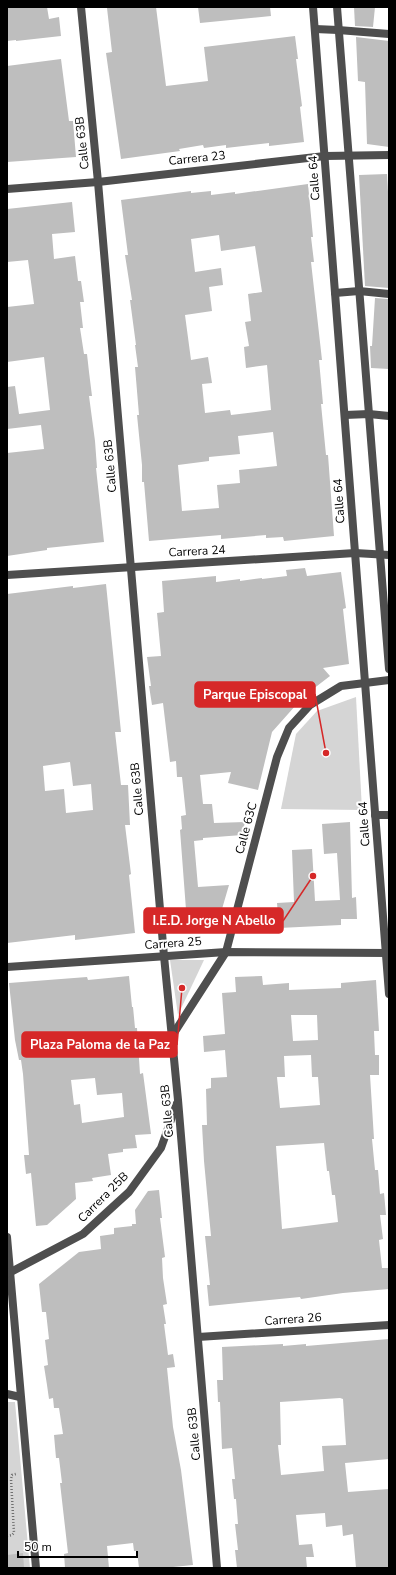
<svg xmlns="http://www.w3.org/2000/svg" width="396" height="1575" viewBox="0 0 396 1575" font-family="'Nunito Sans',sans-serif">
<rect width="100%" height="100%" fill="#fff"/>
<g fill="#d5d5d5">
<polygon points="356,697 362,810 281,809 296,734 317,711"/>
<polygon points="170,960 204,960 178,1015"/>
<polygon points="7,1402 15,1402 30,1568 7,1568"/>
</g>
<g fill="#bebebe" fill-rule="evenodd">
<polygon points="7,7 47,7 49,19 59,17 61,36 16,41 16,40 7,41"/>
<polygon points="114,7 156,7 166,86 208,81 204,47 295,36 298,59 296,59 302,106 300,107 304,142 269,146 269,143 226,148 226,145 204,148 203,145 179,149 180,151 121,159 106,53 112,52 107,8"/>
<polygon points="198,7 270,7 271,16 200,23"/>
<polygon points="354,7 375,7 373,27 355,26"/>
<polygon points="356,37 389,41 389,147 367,144 365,82 358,81"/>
<polygon points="61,59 69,121 73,121 76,157 7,162 7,66"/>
<polygon points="387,174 389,210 389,288 365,286 359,175"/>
<path d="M 308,184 L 313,237 L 311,237 L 314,262 L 311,262 L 322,360 L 319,360 L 323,404 L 321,404 L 326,455 L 328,455 L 334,536 L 284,541 L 283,537 L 266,538 L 266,535 L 221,539 L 221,535 L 149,541 L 144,482 L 142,482 L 142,465 L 137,415 L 139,415 L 135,367 L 138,367 L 135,345 L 136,345 L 130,300 L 132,300 L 125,255 L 128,255 L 121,200 L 191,191 L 191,193 L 211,191 L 211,195 L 235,192 L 235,194 ZM 219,235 L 221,251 L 255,246 L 262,292 L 248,294 L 251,321 L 245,322 L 249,346 L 244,347 L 246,368 L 267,365 L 271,410 L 231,415 L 230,410 L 205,413 L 202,384 L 212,383 L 208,357 L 191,360 L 185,315 L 212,311 L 209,287 L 223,285 L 221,268 L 195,272 L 191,239 ZM 273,432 L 277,466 L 239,470 L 240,483 L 217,485 L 219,508 L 182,511 L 178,465 L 209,461 L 209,457 L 240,454 L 238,436 Z"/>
<polygon points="72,202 75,232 52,234 54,259 75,256 78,281 81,281 84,302 80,302 83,328 80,328 84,354 87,354 89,372 92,396 89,396 95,441 97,468 96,468 104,542 47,548 47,550 7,556 7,453 44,449 41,425 7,429 7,387 15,386 19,414 50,410 44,357 7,362 7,307 34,304 28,260 7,262 7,209"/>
<polygon points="375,298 389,299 389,369 371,368 370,346 372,346"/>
<polygon points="305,568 307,576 341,572 346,608 343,609 349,664 323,668 330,676 304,696 272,732 258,790 228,783 231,772 200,775 203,804 212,804 214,823 245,822 242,835 203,838 203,840 194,841 198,887 229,885 222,909 223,920 187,923 180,830 182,829 181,816 186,815 182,777 177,777 176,761 170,762 163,703 152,705 149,686 151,686 147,657 161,656 157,613 164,612 162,581 216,576 216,582 240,579 240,581 262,578 262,579 287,576 286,570"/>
<path d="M 106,584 L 121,732 L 115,732 L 121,785 L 128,785 L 130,825 L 125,825 L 131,874 L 129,875 L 135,933 L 75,940 L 75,935 L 7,943 L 7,594 L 73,586 L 73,588 ZM 70,762 L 73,786 L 91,784 L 93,810 L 66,813 L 64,789 L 45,791 L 43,766 Z"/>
<polygon points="350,822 352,898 356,897 357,919 341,919 341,925 279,928 277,903 294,902 292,850 312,849 315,901 340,900 337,853 324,854 322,824"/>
<path d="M 129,976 L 132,1007 L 133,1007 L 135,1028 L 137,1028 L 140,1074 L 143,1073 L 151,1134 L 135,1135 L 137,1148 L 123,1149 L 123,1152 L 108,1154 L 111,1175 L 92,1178 L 93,1181 L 75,1183 L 76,1199 L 47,1225 L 36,1226 L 31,1173 L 26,1174 L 24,1155 L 29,1155 L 23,1074 L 21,1060 L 19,1060 L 15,1040 L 9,983 L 87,977 L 88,980 ZM 95,1078 L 97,1095 L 122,1093 L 124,1117 L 82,1123 L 80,1104 L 74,1105 L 71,1080 Z"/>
<path d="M 262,976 L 263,985 L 289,983 L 289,990 L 341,988 L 341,983 L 376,980 L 379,1031 L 374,1031 L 375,1055 L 379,1055 L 379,1075 L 370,1075 L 374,1139 L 372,1139 L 375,1170 L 378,1170 L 380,1194 L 384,1193 L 386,1215 L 380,1215 L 383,1239 L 379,1240 L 382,1268 L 389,1268 L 389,1289 L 343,1293 L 301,1299 L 300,1297 L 209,1306 L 207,1285 L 210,1285 L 205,1236 L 211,1236 L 204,1161 L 202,1125 L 207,1125 L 206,1089 L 211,1088 L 211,1078 L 227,1077 L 225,1050 L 204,1052 L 203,1036 L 225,1034 L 222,993 L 236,992 L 235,977 ZM 291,1015 L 317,1015 L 318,1040 L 293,1041 ZM 311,1055 L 312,1077 L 318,1077 L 320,1105 L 280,1108 L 277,1077 L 285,1077 L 284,1056 ZM 324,1143 L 327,1171 L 329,1171 L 332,1195 L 335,1195 L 338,1222 L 282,1229 L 276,1146 Z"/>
<polygon points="159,1190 162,1218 160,1218 165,1257 162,1258 163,1278 167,1304 163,1305 166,1324 164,1324 168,1355 173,1354 175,1367 167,1368 173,1427 181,1470 193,1565 163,1568 139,1568 137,1551 134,1551 133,1543 107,1546 109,1568 65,1568 64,1554 68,1553 60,1483 62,1483 59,1458 56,1458 54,1435 63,1434 59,1408 54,1408 53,1398 49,1399 47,1385 44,1366 48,1365 45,1340 49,1339 46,1312 42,1312 39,1284 79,1252 101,1249 100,1236 114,1234 114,1228 132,1226 132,1224 136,1224 135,1210 148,1191"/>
<path d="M 389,1339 L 389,1459 L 345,1463 L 348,1492 L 389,1489 L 389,1568 L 356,1568 L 353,1534 L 343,1536 L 342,1525 L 326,1527 L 325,1513 L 296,1515 L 299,1545 L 312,1544 L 314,1557 L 306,1557 L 307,1568 L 237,1568 L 235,1550 L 238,1550 L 235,1524 L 238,1524 L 236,1499 L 234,1499 L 232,1479 L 235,1479 L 232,1448 L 222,1449 L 220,1402 L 218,1402 L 217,1380 L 223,1380 L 222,1347 L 283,1344 L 283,1346 L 306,1344 L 306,1346 ZM 340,1398 L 343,1399 L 346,1445 L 322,1446 L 324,1471 L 281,1475 L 278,1445 L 281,1445 L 280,1402 Z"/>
<polygon points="23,1553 24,1568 7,1568 7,1555"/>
</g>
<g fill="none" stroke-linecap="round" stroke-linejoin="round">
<polyline stroke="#707070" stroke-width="2.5" stroke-dasharray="1 2" stroke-linecap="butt" points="7,1536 12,1535 14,1533 11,1479 12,1475 16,1474"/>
<g stroke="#4e4e4e" stroke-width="8">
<polyline points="81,7 98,182 164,956 178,1100 217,1568"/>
<polyline points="315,29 338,30 389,34"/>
<polyline points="335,293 359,291 389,294"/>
<polyline points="345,415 369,414 389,416"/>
<polyline points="375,815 389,815"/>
<polyline points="172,1036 226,952 277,757 289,728 310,705 341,686 389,680"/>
<polyline points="7,1237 36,1568"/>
<polyline points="7,1274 83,1234 129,1192 161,1148 177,1103"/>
<polyline points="198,1337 389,1325"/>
<polyline points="7,1394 20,1397"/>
</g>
<g stroke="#4e4e4e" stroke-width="8">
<polyline points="313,7 389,994"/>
<polyline points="337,7 389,669"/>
<polyline points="7,189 98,182 325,156 389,155"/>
<polyline points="7,575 355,553 389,555"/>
<polyline points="7,967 226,952 389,953"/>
</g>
</g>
<g text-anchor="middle" stroke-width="4" stroke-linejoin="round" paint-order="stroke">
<g font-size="12" fill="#000" stroke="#fff">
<text transform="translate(82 143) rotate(-96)" y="4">Calle 63B</text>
<text transform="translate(197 158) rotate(-6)" y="4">Carrera 23</text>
<text transform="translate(314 178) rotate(-94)" y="4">Calle 64</text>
<text transform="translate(110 466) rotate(-95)" y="4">Calle 63B</text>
<text transform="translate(339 501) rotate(-94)" y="4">Calle 64</text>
<text transform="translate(197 551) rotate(-3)" y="4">Carrera 24</text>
<text transform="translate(137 789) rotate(-95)" y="4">Calle 63B</text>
<text transform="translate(364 824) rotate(-94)" y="4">Calle 64</text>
<text transform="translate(246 828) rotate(-75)" y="4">Calle 63C</text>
<text transform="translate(173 943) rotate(-4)" y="4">Carrera 25</text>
<text transform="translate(167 1111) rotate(-95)" y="4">Calle 63B</text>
<text transform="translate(103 1197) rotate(-45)" y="4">Carrera 25B</text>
<text transform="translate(293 1319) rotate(-4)" y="4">Carrera 26</text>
<text transform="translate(194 1434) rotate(-95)" y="4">Calle 63B</text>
</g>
</g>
<path fill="none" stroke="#d62828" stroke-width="1.5" d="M326 753L315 694M313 876L283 921M182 988L177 1045"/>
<g fill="#d62828" stroke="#fff" stroke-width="1.5">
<circle cx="326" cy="753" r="4"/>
<circle cx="313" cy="876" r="4"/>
<circle cx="182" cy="988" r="4"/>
</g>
<g fill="#d62828" stroke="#d62828" stroke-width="1.5">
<rect x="195" y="682" width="120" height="25" rx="4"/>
<rect x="144" y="908" width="139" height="25" rx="4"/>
<rect x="22" y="1032" width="155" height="25" rx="4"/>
</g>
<g font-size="13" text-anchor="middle" font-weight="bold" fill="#fff">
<text x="255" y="699">Parque Episcopal</text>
<text x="214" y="925">I.E.D. Jorge N Abello</text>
<text x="100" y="1049">Plaza Paloma de la Paz</text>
</g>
<rect width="396" height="1575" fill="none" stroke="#000000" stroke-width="16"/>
<path d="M18 1551v6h119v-6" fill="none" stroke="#000000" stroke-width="2"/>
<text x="24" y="1551" font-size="12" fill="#000000" stroke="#ffffff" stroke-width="3" paint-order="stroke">50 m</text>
</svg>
